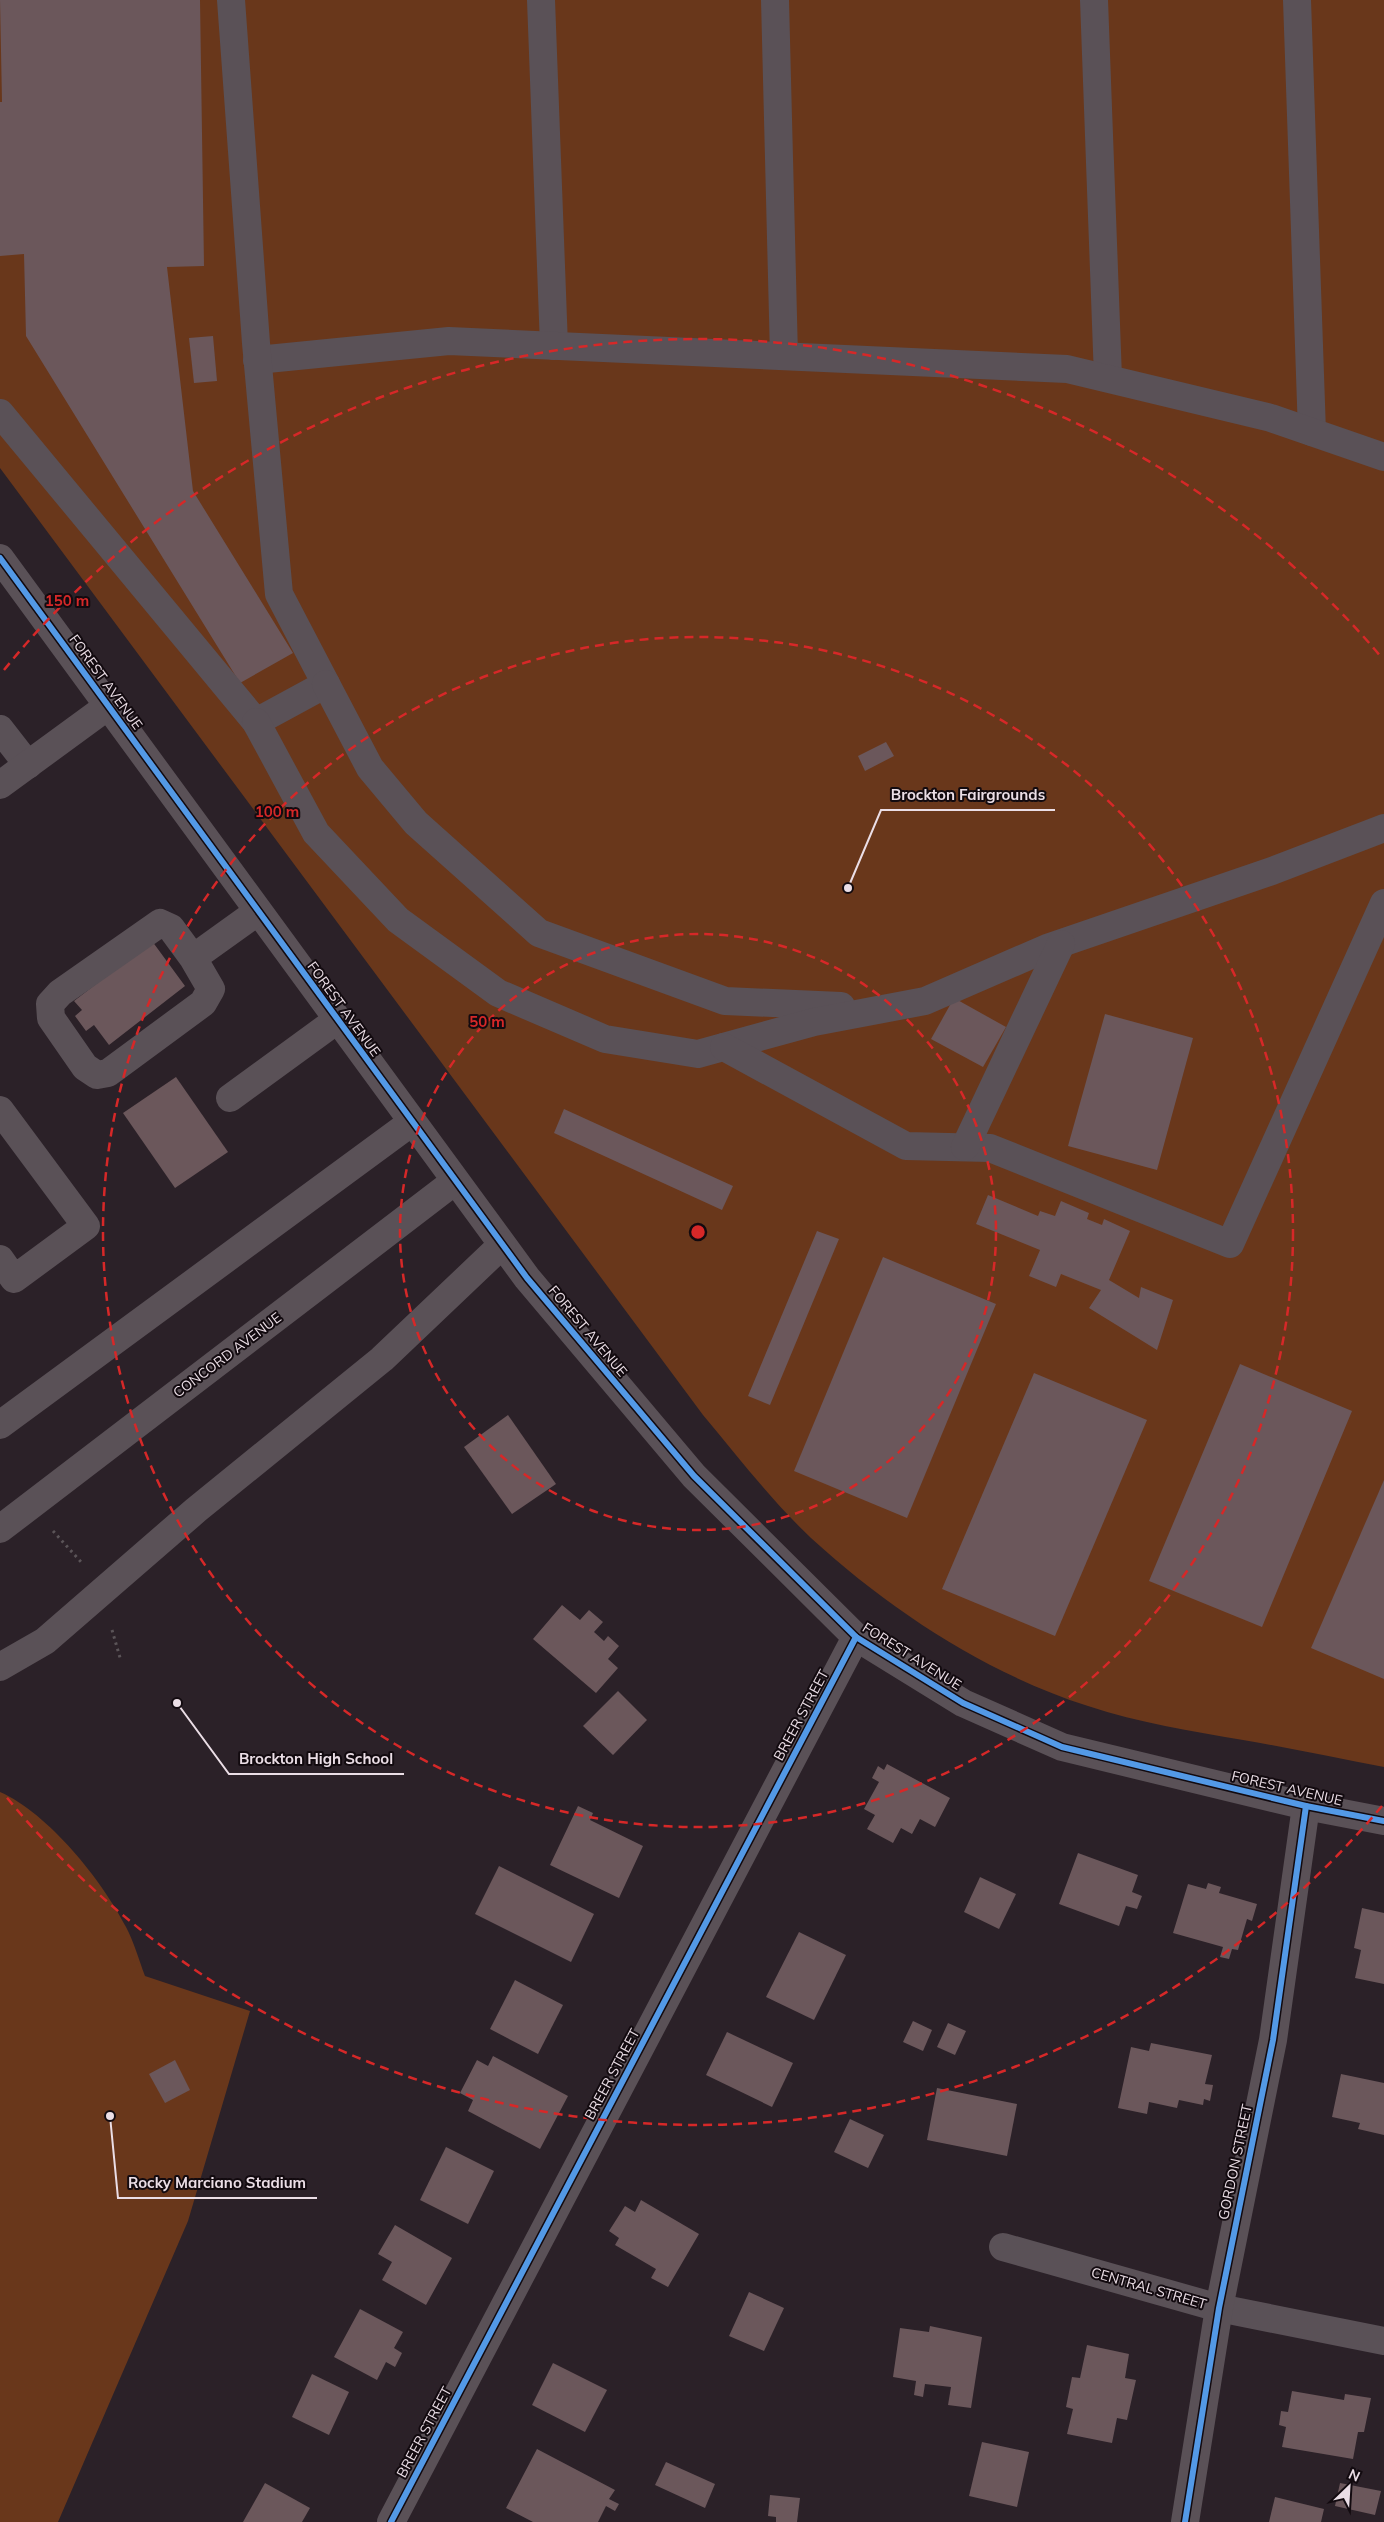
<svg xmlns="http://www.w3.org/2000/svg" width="1384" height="2522" viewBox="0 0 1384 2522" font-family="Mulish,sans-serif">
<rect width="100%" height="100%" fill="#2b2128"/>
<g fill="#69371b">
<path d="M 0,0 L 1384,0 L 1384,1767 C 1337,1758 1290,1748 1243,1740 C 1191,1731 1139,1723 1088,1706 C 985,1673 890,1610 811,1538 C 772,1501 738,1457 703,1415 L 0,468 Z"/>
<path d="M 0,1792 C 48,1813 102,1880 126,1927 C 134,1942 139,1960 145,1976 L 250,2011 L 188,2221 L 58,2522 L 0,2522 Z"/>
</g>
<g fill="#6b575b">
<polygon points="0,0 200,0 204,266 167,267 193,491 293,653 240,683 26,336 24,254 0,256 0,102 2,102"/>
<polygon points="213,336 217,381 194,383 189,338"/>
<polygon points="886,742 894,756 865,771 858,756"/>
<polygon points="152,941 185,986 109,1045 94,1025 86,1031 75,1016 82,1010 74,1001"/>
<polygon points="954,998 1006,1027 983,1067 931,1039"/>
<polygon points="1105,1014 1193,1038 1157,1170 1068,1146"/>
<polygon points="176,1077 228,1152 175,1188 123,1113"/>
<polygon points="564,1109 733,1186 722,1210 554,1133"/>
<polygon points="988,1195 1038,1216 1040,1211 1055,1216 1061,1201 1089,1213 1087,1219 1102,1225 1104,1219 1130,1231 1109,1280 1139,1298 1141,1287 1173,1300 1157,1350 1089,1308 1101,1290 1061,1274 1056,1287 1029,1276 1040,1250 976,1224"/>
<polygon points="817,1231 839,1239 770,1405 748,1396"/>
<polygon points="883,1257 996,1304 907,1518 794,1471"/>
<polygon points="1240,1364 1352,1411 1262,1627 1149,1581"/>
<polygon points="1034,1373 1147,1420 1055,1636 942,1589"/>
<polygon points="508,1415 556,1484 512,1514 464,1447"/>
<polygon points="1384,1480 1384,1679 1311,1648"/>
<polygon points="562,1605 580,1620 589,1610 603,1622 594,1632 604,1641 608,1636 619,1646 608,1659 618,1668 596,1693 533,1639"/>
<polygon points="618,1691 647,1720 613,1755 583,1726"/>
<polygon points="887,1764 950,1798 935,1827 920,1819 912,1834 901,1828 893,1843 867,1829 875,1815 864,1809 879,1782 872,1778 878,1766 884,1770"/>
<polygon points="578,1806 593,1813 590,1820 643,1846 619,1898 550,1865"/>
<polygon points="1078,1853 1138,1875 1132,1892 1142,1896 1137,1909 1126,1906 1119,1926 1059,1904"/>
<polygon points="499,1866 594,1914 571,1962 475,1914"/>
<polygon points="980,1877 1016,1894 999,1929 964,1912"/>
<polygon points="1208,1883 1221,1887 1219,1893 1257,1904 1252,1921 1247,1919 1238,1950 1232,1949 1229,1959 1220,1957 1223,1947 1173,1933 1188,1884 1206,1889"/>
<polygon points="1362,1908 1384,1913 1384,1984 1355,1978 1361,1950 1354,1948"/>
<polygon points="799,1932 846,1955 814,2020 766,1997"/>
<polygon points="515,1980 563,2005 538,2054 490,2029"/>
<polygon points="913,2021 932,2030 923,2051 903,2042"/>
<polygon points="948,2023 966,2031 955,2055 937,2047"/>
<polygon points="727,2032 793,2063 772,2107 706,2075"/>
<polygon points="1151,2043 1212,2055 1205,2084 1213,2085 1210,2101 1204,2099 1203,2105 1179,2100 1177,2108 1149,2102 1147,2114 1118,2108 1131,2047 1149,2051"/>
<polygon points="493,2056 568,2096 540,2149 468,2111 473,2100 460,2093 477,2060 488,2066"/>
<polygon points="175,2060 190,2090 165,2103 149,2074"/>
<polygon points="1341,2074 1384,2083 1384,2135 1358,2129 1360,2123 1332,2117"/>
<polygon points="937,2088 1017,2104 1007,2156 927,2140"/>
<polygon points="850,2119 884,2135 868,2168 834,2152"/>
<polygon points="446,2147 494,2171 468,2224 420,2200"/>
<polygon points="641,2200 699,2234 668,2287 651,2278 656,2269 615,2245 619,2238 609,2231 625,2206 635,2212"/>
<polygon points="395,2225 452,2258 426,2305 382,2280 392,2262 378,2254"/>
<polygon points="749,2292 784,2308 764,2351 729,2336"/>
<polygon points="360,2309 403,2332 394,2348 402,2353 395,2367 386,2362 377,2380 334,2357"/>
<polygon points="930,2326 982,2337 971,2408 948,2405 951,2387 925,2384 923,2397 914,2395 916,2381 893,2377 900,2328 929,2332"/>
<polygon points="1087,2345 1129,2354 1125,2378 1136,2380 1127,2420 1117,2418 1112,2443 1067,2434 1073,2409 1066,2407 1072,2377 1080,2378"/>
<polygon points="553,2363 607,2390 585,2432 532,2405"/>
<polygon points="312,2374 349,2392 329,2435 292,2417"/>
<polygon points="1292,2391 1344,2400 1345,2394 1371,2398 1364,2432 1358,2432 1353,2459 1282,2447 1286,2427 1279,2425 1281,2411 1288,2412"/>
<polygon points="982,2442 1029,2452 1017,2507 969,2496"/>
<polygon points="537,2449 615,2490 609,2499 619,2504 615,2511 606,2506 598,2522 533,2522 506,2508"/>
<polygon points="666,2462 715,2484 705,2508 655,2485"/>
<polygon points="265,2483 310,2508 302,2522 243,2522"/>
<polygon points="1340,2483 1381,2491 1375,2515 1335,2506"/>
<polygon points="770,2495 800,2498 797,2522 776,2522 776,2517 768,2516"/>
<polygon points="1275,2497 1324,2509 1321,2522 1269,2522"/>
</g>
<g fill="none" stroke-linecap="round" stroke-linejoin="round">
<g stroke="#5b5458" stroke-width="3" stroke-dasharray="2.5 4" stroke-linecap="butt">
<polyline points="53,1531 82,1563"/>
<polyline points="112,1630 121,1661"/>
</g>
<g stroke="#5a5157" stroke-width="28">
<polyline points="541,0 554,346"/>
<polyline points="775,0 784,356"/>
<polyline points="1094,0 1108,378"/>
<polyline points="1297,0 1312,432"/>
<polyline points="257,360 449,341 1067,369 1271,418 1384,457"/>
<polyline points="0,413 256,722 326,684 279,594 256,343 231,0"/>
<polyline points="0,558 527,1278 694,1476 856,1637 963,1703 1062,1747 1306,1806 1384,1821"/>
<polyline points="326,684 370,768 416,823 539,933 725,1001 841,1006"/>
<polyline points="256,722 316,833 398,920 498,993 605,1039 698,1054 814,1022 925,1001 1047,948 1272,871 1384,828"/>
<polyline points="0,729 28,765"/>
<polyline points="0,785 108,706"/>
<polyline points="193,958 171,928 160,923 60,993 50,1004 51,1018 85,1067 97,1075 108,1073 203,1003 211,989 193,958 257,912"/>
<polyline points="724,1047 906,1146 990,1148 1230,1244 1384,903"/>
<polyline points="230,1098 337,1020"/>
<polyline points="0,1110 86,1226 14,1279 0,1259"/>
<polyline points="965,1147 1061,944"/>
<polyline points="0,1425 412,1122"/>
<polyline points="0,1529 455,1181"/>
<polyline points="0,1667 45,1641 196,1510 382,1359 502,1245"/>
<polyline points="1003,2247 1219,2308 1384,2341"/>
<polyline points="391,2522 856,1637"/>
<polyline points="1185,2522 1219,2308 1273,2040 1306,1806"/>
</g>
<defs>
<g id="cycleway">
<polyline points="0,558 527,1278 694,1476 856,1637 963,1703 1062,1747 1306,1806 1384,1821"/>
<polyline points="391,2522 856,1637"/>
<polyline points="1185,2522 1219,2308 1273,2040 1306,1806"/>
</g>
</defs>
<use href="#cycleway" stroke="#120a0f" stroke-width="9"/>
<use href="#cycleway" stroke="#5399e6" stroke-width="6"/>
</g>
<g fill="none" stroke="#d62828" stroke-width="2.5" stroke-dasharray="9 6">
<circle cx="698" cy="1232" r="298"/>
<circle cx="698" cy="1232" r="595"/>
<path d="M1382 1806A893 893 0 0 1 4 1794M4 670A893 893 0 0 1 1382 658"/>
</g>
<g text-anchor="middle" stroke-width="4" stroke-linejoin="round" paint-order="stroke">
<g font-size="14" fill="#ebdee6" stroke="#120a0f">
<text transform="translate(106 682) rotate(54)" y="5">FOREST AVENUE</text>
<text transform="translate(344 1009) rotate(54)" y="5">FOREST AVENUE</text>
<text transform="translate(588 1331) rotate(50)" y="5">FOREST AVENUE</text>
<text transform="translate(227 1355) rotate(-37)" y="5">CONCORD AVENUE</text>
<text transform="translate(912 1656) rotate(32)" y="5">FOREST AVENUE</text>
<text transform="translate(801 1715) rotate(-62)" y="5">BREER STREET</text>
<text transform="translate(1287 1788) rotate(13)" y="5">FOREST AVENUE</text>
<text transform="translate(612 2074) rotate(-62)" y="5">BREER STREET</text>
<text transform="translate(1235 2162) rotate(-78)" y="5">GORDON STREET</text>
<text transform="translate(1149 2288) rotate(16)" y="5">CENTRAL STREET</text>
<text transform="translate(424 2432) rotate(-62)" y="5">BREER STREET</text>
</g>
</g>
<circle cx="698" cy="1232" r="8" fill="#d62828" stroke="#120a0f" stroke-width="2.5"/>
<g font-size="15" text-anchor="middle" font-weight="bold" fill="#d62828" stroke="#120a0f" stroke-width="4" stroke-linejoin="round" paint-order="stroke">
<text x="67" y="606">150 m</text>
<text x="277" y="817">100 m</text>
<text x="487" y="1027">50 m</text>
</g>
<path fill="none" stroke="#ebdee6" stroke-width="2" d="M848 888L881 810H1055M177 1703L229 1774H404M110 2116L118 2198H317"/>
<g fill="#ebdee6" stroke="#120a0f" stroke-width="2">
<circle cx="848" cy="888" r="5"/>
<circle cx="177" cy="1703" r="5"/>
<circle cx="110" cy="2116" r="5"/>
</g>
<g font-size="15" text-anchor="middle" font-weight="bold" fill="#ebdee6" stroke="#120a0f" stroke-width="4" stroke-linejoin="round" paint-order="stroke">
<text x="968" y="800">Brockton Fairgrounds</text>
<text x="316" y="1764">Brockton High School</text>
<text x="217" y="2188">Rocky Marciano Stadium</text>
</g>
<g transform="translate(1349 2487) rotate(25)" stroke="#120a0f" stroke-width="4" paint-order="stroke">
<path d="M0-4L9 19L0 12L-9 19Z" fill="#ebdee6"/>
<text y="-8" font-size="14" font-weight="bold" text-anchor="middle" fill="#ebdee6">N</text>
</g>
</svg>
